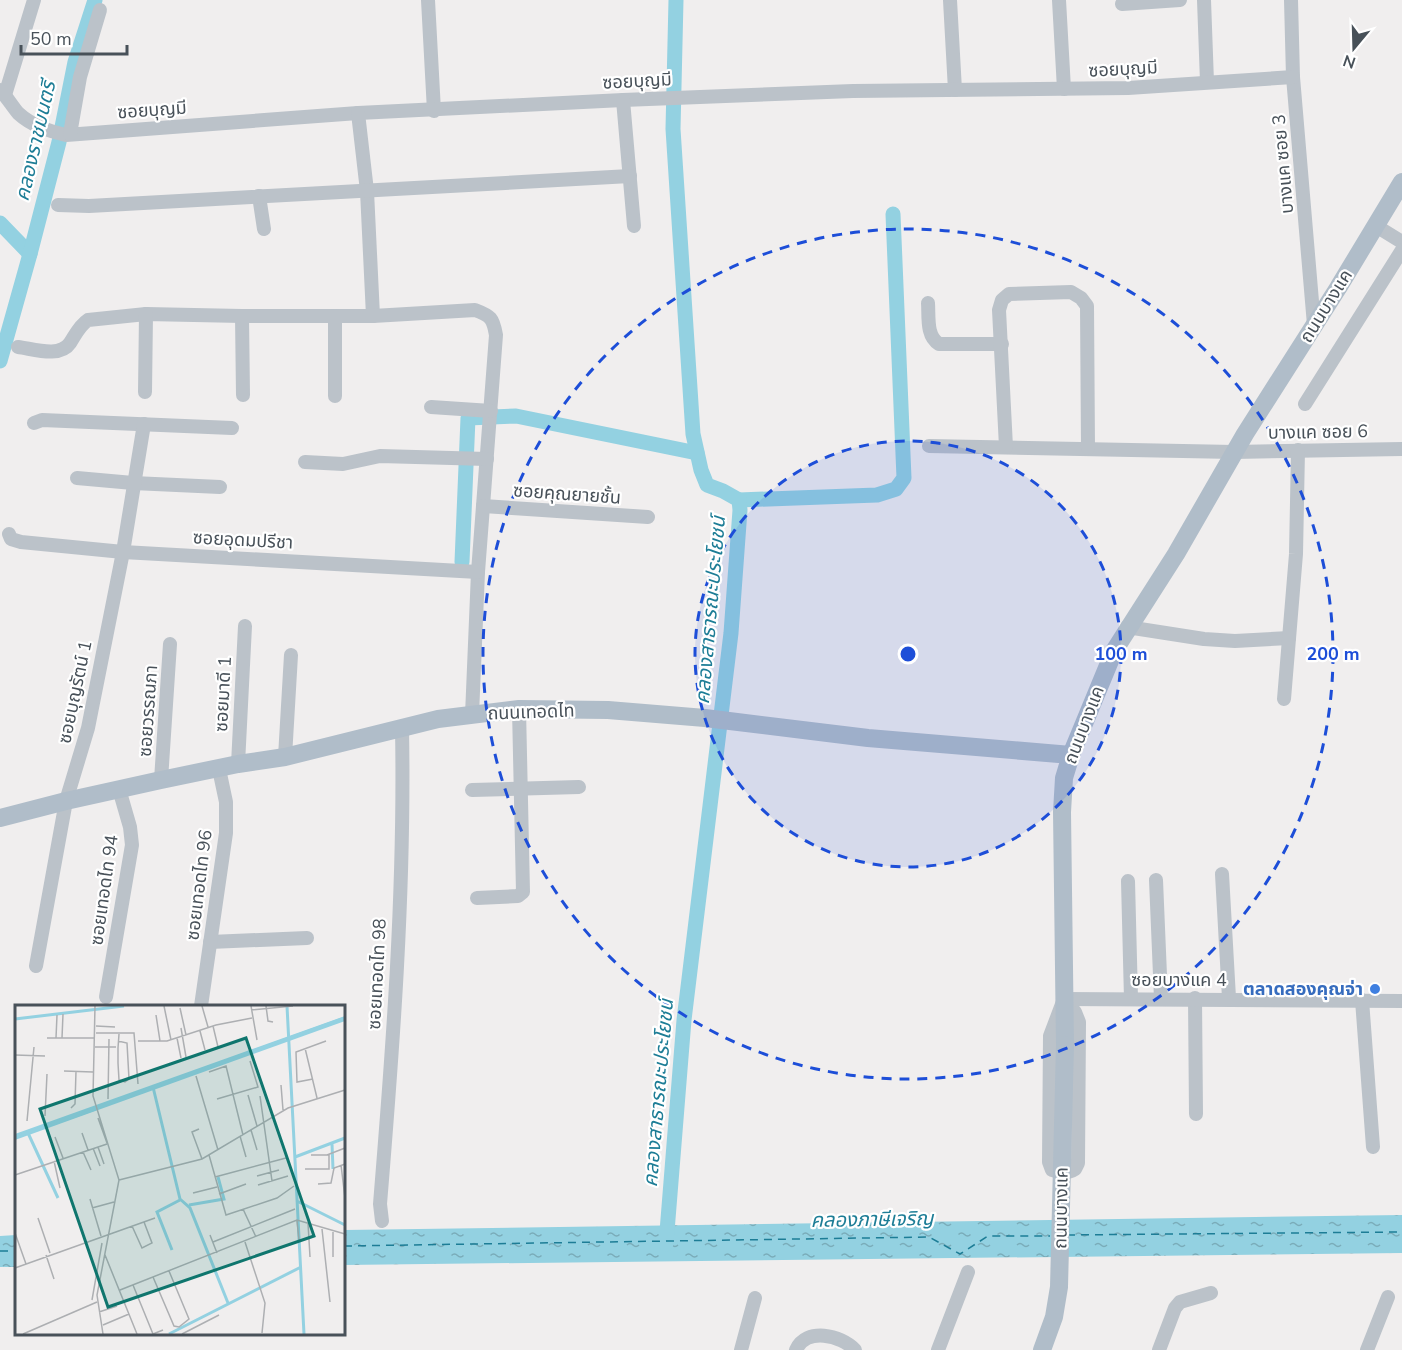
<svg xmlns="http://www.w3.org/2000/svg" width="1402" height="1350" viewBox="0 0 1402 1350" font-family="'Nunito Sans','Noto Sans Thai',sans-serif">
<defs>
<pattern id="water-ripples" width="26" height="14" patternUnits="userSpaceOnUse" patternTransform="scale(1.5)"><rect width="26" height="14" fill="#93d1e1"/><path d="M2 4q2-2 4 0t4 0M15 11q2-2 4 0t4 0" fill="none" stroke="#7aacb9"/></pattern>
</defs>
<rect width="100%" height="100%" fill="#f0eeee"/>
<g fill="url(#water-ripples)">
<polygon points="1402,1215 1402,1253 344,1265 344,1230"/>
<polygon points="16,1235 16,1267 0,1267 0,1236"/>
</g>
<g fill="none" stroke-linecap="round" stroke-linejoin="round">
<g stroke="#93d1e1" stroke-width="15">
<polyline points="0,223 30,254"/>
<polyline points="0,361 30,254 59,142 75,62 95,0"/>
<polyline points="739,500 877,495 896,489 904,478 893,214"/>
<polyline points="462,562 468,418 516,416 697,453"/>
<polyline points="666,1244 684,1020 731,633 740,510 739,500 723,491 707,485 701,470 693,434 673,129 676,0"/>
</g>
<g stroke="#1d7d96" stroke-width="1.5" stroke-dasharray="8 6" stroke-linecap="butt">
<polyline points="1067,1235 1402,1232"/>
<polyline points="344,1246 929,1237 960,1254 988,1236 1050,1236"/>
<polyline points="0,1251 16,1251"/>
</g>
<g stroke="#bbc2c9" stroke-width="14">
<polyline points="428,0 434,111"/>
<polyline points="950,0 955,90"/>
<polyline points="1059,0 1064,89"/>
<polyline points="1204,0 1207,82"/>
<polyline points="1291,0 1293,77 1314,325"/>
<polyline points="1122,4 1180,0"/>
<path d="M 0,90 C 7,97 12,106 18,113 C 32,126 49,131 66,135 L 358,113 L 623,100 L 853,91 L 1128,88 L 1293,77"/>
<polyline points="5,95 34,0"/>
<polyline points="623,100 634,226"/>
<polyline points="358,113 367,191 373,316"/>
<polyline points="70,134 80,77 100,10"/>
<polyline points="259,196 264,229"/>
<polyline points="58,205 89,206 630,176"/>
<polyline points="1376,226 1402,242"/>
<path d="M 928,303 C 929,317 926,336 939,344 L 1002,344"/>
<polyline points="242,316 243,395"/>
<path d="M 18,347 C 34,349 60,358 70,343 C 76,334 79,326 88,320 L 146,314 L 242,316 L 373,316 L 475,310 C 491,316 493,318 496,335 L 478,572 L 472,715"/>
<polyline points="145,392 146,314"/>
<polyline points="335,396 335,316"/>
<polyline points="1305,404 1402,250"/>
<polyline points="431,407 491,411"/>
<polyline points="34,423 42,420 232,428"/>
<polyline points="929,446 1234,452 1402,449"/>
<polyline points="1006,447 999,310 1002,300 1009,294 1071,292 1081,298 1087,306 1088,448"/>
<polyline points="305,462 343,464 380,456 487,459"/>
<polyline points="77,478 133,483 220,487"/>
<polyline points="483,506 648,517"/>
<polyline points="9,534 11,539 21,542 123,552 478,572"/>
<polyline points="1127,627 1204,639 1235,641 1289,638"/>
<polyline points="1284,699 1296,554 1298,450"/>
<polyline points="285,757 291,655"/>
<polyline points="238,764 245,626"/>
<polyline points="161,780 170,644"/>
<polyline points="472,790 579,787"/>
<polyline points="1222,874 1229,998"/>
<polyline points="1156,880 1161,999"/>
<polyline points="1128,881 1131,999"/>
<polyline points="477,898 518,896 523,892 519,709"/>
<polyline points="210,942 307,938"/>
<polyline points="36,966 66,801 88,728 123,552 144,424"/>
<polyline points="106,997 132,845 130,827 119,789"/>
<polyline points="1195,998 1196,1114"/>
<path d="M 1064,999 L 1075,1012 L 1079,1022 L 1078,1163 L 1075,1169 C 1067,1174 1060,1173 1052,1170 L 1049,1162 L 1050,1036 Z"/>
<polyline points="1064,999 1402,1001"/>
<polyline points="1362,1000 1373,1147"/>
<polyline points="201,1006 226,833 226,802 219,769"/>
<path d="M 382,1221 L 380,1204 C 393,1046 405,887 402,729"/>
<polyline points="741,1350 755,1298"/>
<path d="M 796,1350 C 806,1327 841,1335 855,1350"/>
<polyline points="938,1350 968,1272"/>
<polyline points="1159,1350 1175,1308 1180,1302 1211,1293"/>
<polyline points="1367,1350 1388,1297"/>
</g>
<g stroke="#b0bdc9" stroke-width="18">
<polyline points="0,818 66,801 161,780 238,764 285,757 438,719 519,709 608,710 705,718 868,738 1071,755"/>
<polyline points="1065,1045 1062,812 1064,778 1071,755 1114,651 1176,554 1245,434 1338,288 1402,182"/>
</g>
<polyline stroke="#b0bdc9" stroke-width="18" points="1042,1350 1054,1317 1059,1287 1065,1045"/>
</g>
<circle cx="908" cy="654" r="213" fill="#1d4ed8" fill-opacity=".12"/>
<g fill="none" stroke="#1d4ed8" stroke-width="3" stroke-dasharray="10 8">
<circle cx="908" cy="654" r="213"/>
<circle cx="908" cy="654" r="425"/>
</g>
<circle fill="#3f7fe0" stroke="#fff" stroke-width="2" cx="1375" cy="989" r="6"/>
<g text-anchor="middle" stroke-width="4.5" stroke-linejoin="round" paint-order="stroke">
<g font-size="18" fill="#485159" stroke="#fff">
<text transform="translate(1123 69) rotate(-3)" y="6">ซอยบุญมี</text>
<text transform="translate(637 81) rotate(-3)" y="6">ซอยบุญมี</text>
<text transform="translate(152 110) rotate(-4)" y="6">ซอยบุญมี</text>
<text transform="translate(1283 164) rotate(-95)" y="6">บางแค ซอย 3</text>
<text transform="translate(1326 306) rotate(-58)" y="6">ถนนบางแค</text>
<text transform="translate(1318 432) rotate(-1)" y="6">บางแค ซอย 6</text>
<text transform="translate(567 494) rotate(4)" y="6">ซอยคุณยายชั้น</text>
<text transform="translate(243 540) rotate(3)" y="6">ซอยอุดมปรีชา</text>
<text transform="translate(75 692) rotate(-78)" y="6">ซอยบุญรัตน์ 1</text>
<text transform="translate(223 694) rotate(-87)" y="6">ซอยมาดี 1</text>
<text transform="translate(148 711) rotate(-86)" y="6">ซอยวรรณภา</text>
<text transform="translate(531 712) rotate(-2)" y="6">ถนนเทอดไท</text>
<text transform="translate(1084 725) rotate(-69)" y="6">ถนนบางแค</text>
<text transform="translate(199 885) rotate(-83)" y="6">ซอยเทอดไท 96</text>
<text transform="translate(104 890) rotate(-82)" y="6">ซอยเทอดไท 94</text>
<text transform="translate(377 974) rotate(-87)" y="6">ซอยเทอดไท 98</text>
<text x="1179" y="986">ซอยบางแค 4</text>
<text transform="translate(1061 1208) rotate(-89)" y="6">ถนนบางแค</text>
</g>
<g font-size="18" font-weight="bold" fill="#366cbe" stroke="#fff" text-anchor="end">
<text x="1363" y="995">ตลาดสองคุณจ่า</text>
</g>
<g font-size="20" font-style="italic" fill="#1d7d96" stroke="#fff">
<text transform="translate(35 141) rotate(-77)" y="7">คลองราชมนตรี</text>
<text transform="translate(710 610) rotate(-85)" y="7">คลองสาธารณะประโยชน์</text>
<text transform="translate(658 1093) rotate(-85)" y="7">คลองสาธารณะประโยชน์</text>
<text transform="translate(872 1219) rotate(-1)" y="7">คลองภาษีเจริญ</text>
</g>
</g>
<g transform="translate(15 1005)">
<rect width="330" height="330" fill="#f0eeee"/>
<path d="M 330,11 L 330,16 L 0,135 L 0,129 Z" fill="#93d1e1"/>
<path fill="none" stroke="#93d1e1" stroke-width="3" d="M 272,1 L 289,329M 0,14 L 109,1M 138,82 L 165,194 L 175,203 L 213,298M 84,102 L 330,13M 13,128 L 43,193M 0,132 L 80,104M 317,139 L 318,164M 280,152 L 330,133M 282,196 L 330,220M 174,200 L 209,194 L 203,172M 157,245 L 142,207 L 165,195M 154,329 L 286,262"/>
<path fill="none" stroke="#adafb2" stroke-width="1.5" d="M 80,1 L 78,91 L 104,175 L 82,290 L 88,329M 149,1 L 156,35M 187,1 L 193,22M 236,1 L 242,35M 251,1 L 253,16 L 258,17M 165,3 L 171,30M 236,5 L 278,1M 141,10 L 145,36M 81,21 L 100,22M 198,21 L 203,42M 166,23 L 171,52M 185,26 L 190,45M 81,28 L 119,28 L 123,79M 32,33 L 80,33M 41,33 L 42,10M 47,33 L 48,9M 162,33 L 166,53M 103,36 L 112,38 L 114,74 L 110,77 L 104,75 L 103,58 L 103,43 L 104,29M 123,36 L 152,36 L 201,20 L 237,13M 80,42 L 101,42M 290,43 L 302,93M 0,50 L 30,51M 49,66 L 78,67M 194,67 L 211,61 L 228,130M 181,71 L 203,145M 298,74 L 282,77 L 281,47 L 311,36M 266,80 L 268,105M 233,90 L 242,121M 245,91 L 257,176M 93,94 L 94,34M 202,94 L 243,82 L 235,56M 56,103 L 60,99 L 61,66M 30,111 L 32,69M 83,113 L 92,138M 12,116 L 19,42M 184,124 L 177,127 L 187,154M 236,125 L 242,145M 67,128 L 73,145M 225,131 L 231,152M 40,132 L 48,153M 83,142 L 89,159M 78,143 L 85,161M 68,147 L 76,165M 194,150 L 211,210 L 262,193 L 279,181M 296,150 L 312,150 L 330,143M 39,156 L 45,183M 326,160 L 330,193M 290,164 L 314,164 L 314,149M 0,170 L 92,139M 242,171 L 264,165M 200,172 L 271,153M 104,175 L 187,154 L 273,103 L 330,85M 303,179 L 316,178 L 319,163 L 330,159M 243,180 L 273,171M 178,188 L 202,182M 204,189 L 231,179M 75,194 L 86,231M 77,203 L 99,197M 228,204 L 241,232M 23,213 L 35,248M 282,216 L 284,235M 293,218 L 295,252M 117,221 L 127,243 L 137,238 L 129,217M 307,224 L 315,297M 318,227 L 318,252M 0,228 L 11,259M 195,230 L 202,248M 198,237 L 280,204M 230,237 L 250,298 L 247,328M 31,250 L 39,274M 90,250 L 122,329M 0,263 L 140,213M 138,272 L 159,321 L 164,322 L 174,314 L 154,266M 118,280 L 138,329 L 148,325M 105,285 L 282,215 L 330,229M 77,295 L 87,238M 84,307 L 102,301M 88,320 L 114,309M 8,329 L 82,297M 167,329 L 204,310"/>
<path fill="#0f766e" fill-opacity="0.15" stroke="#0f766e" stroke-width="3" d="M 231,33 L 299,231 L 93,302 L 25,104 Z"/>
<rect width="330" height="330" fill="none" stroke="#485159" stroke-width="3"/>
</g>
<circle cx="908" cy="654" r="9" fill="#1d4ed8" stroke="#fff" stroke-width="3"/>
<g font-size="18" text-anchor="middle" font-weight="bold" fill="#1d4ed8" stroke="#fff" stroke-width="4.5" stroke-linejoin="round" paint-order="stroke">
<text x="1121" y="660">100 m</text>
<text x="1333" y="660">200 m</text>
</g>
<g transform="translate(1354 48) rotate(199)" stroke="#ffffff" stroke-width="4.5" paint-order="stroke">
<path d="M0-4.5L10 22L0 15L-10 22Z" fill="#485159"/>
<text y="-9" font-size="16" font-weight="bold" text-anchor="middle" fill="#485159">N</text>
</g>
<path d="M21 45v9h106v-9" fill="none" stroke="#485159" stroke-width="3"/>
<text x="30" y="45" font-size="18" fill="#485159" stroke="#ffffff" stroke-width="4.5" paint-order="stroke">50 m</text>
</svg>
